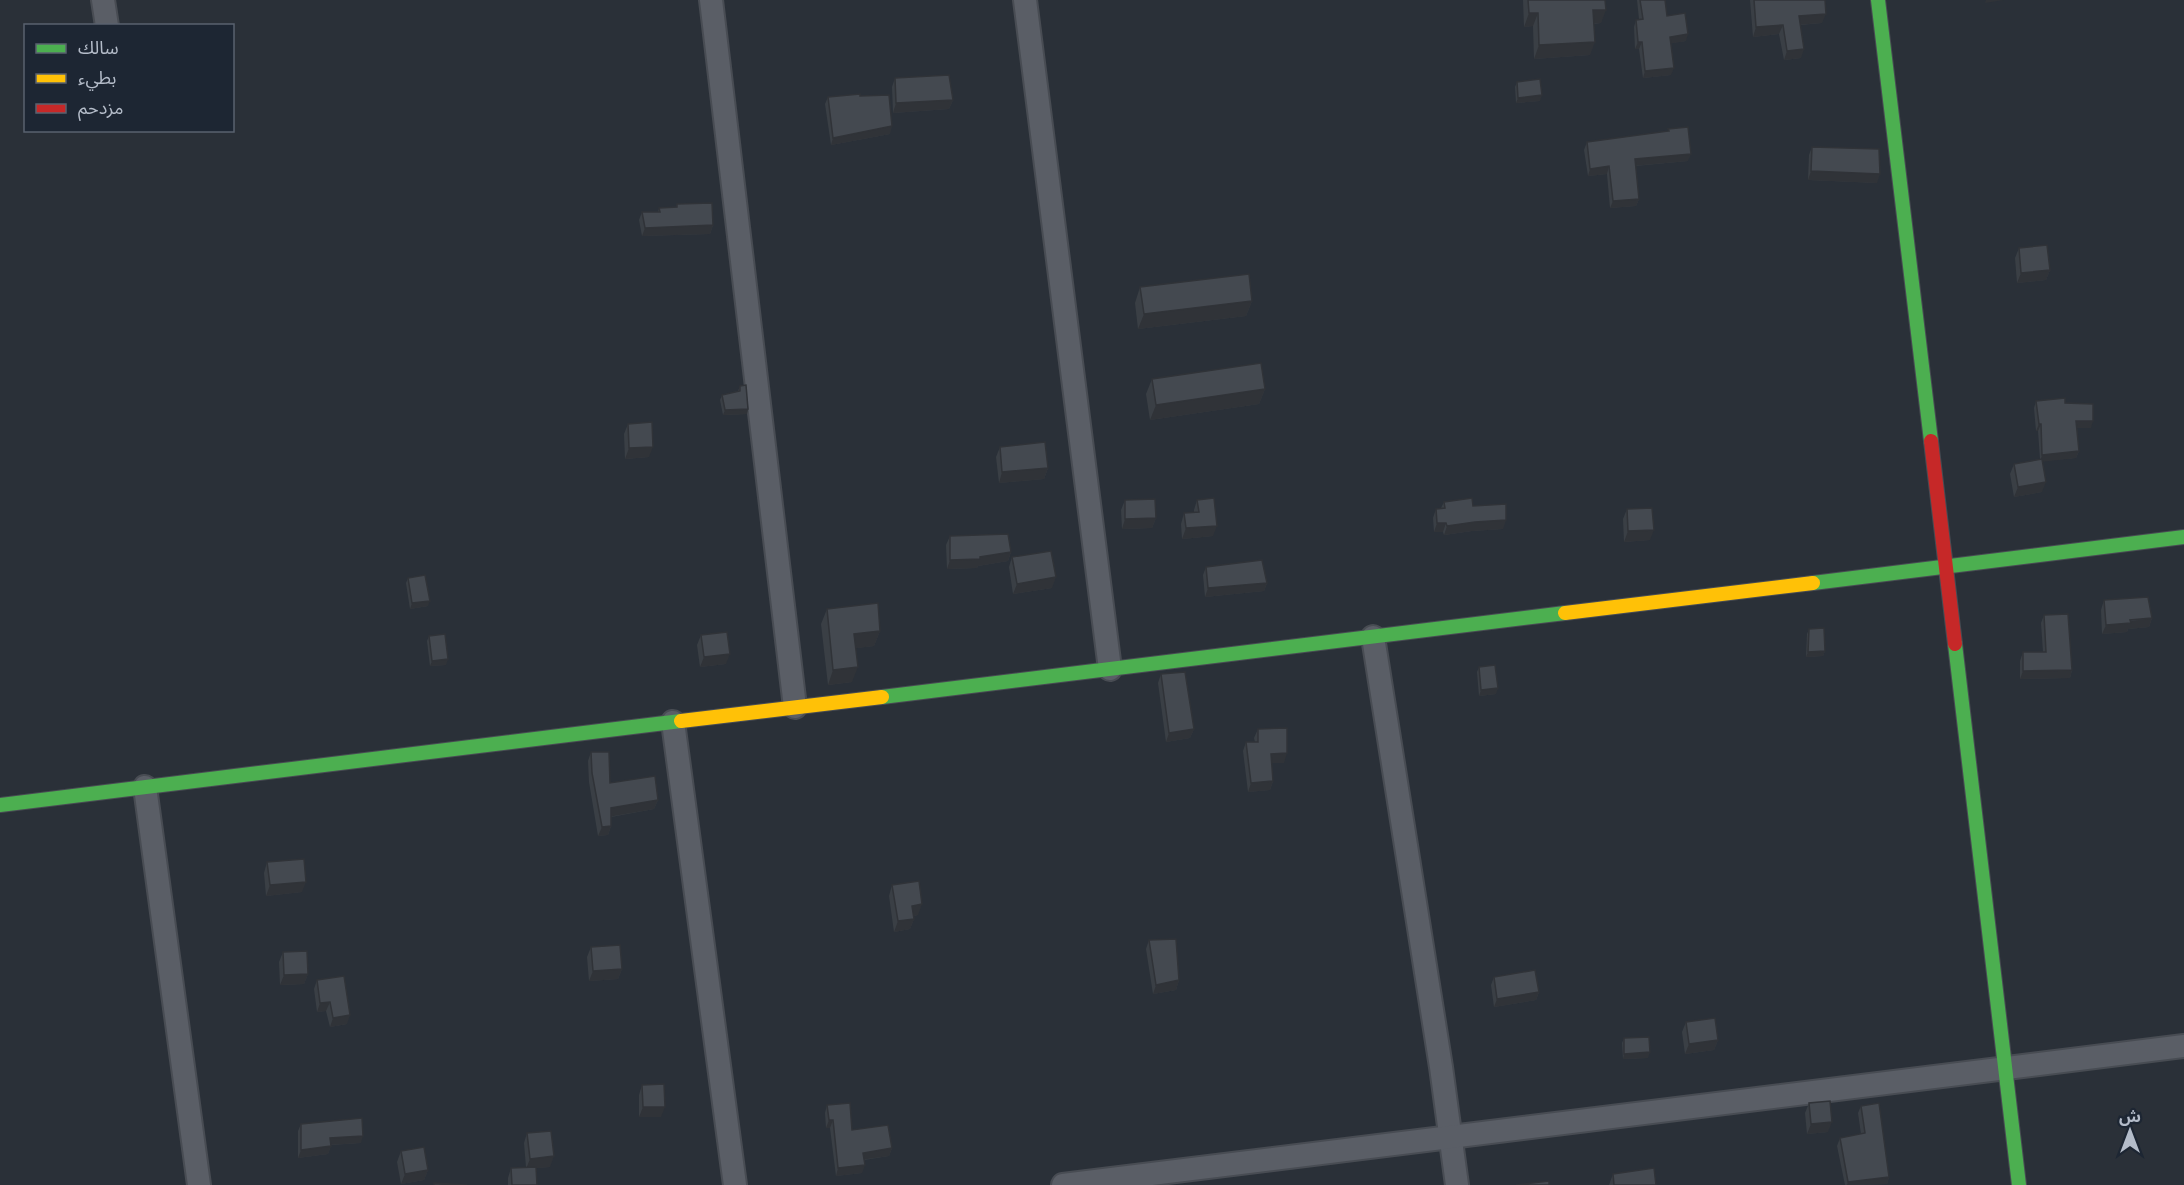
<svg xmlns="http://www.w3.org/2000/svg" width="2184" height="1185" viewBox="0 0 2184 1185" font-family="Arial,'Noto Sans Arabic',sans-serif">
<rect width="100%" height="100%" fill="#2a3038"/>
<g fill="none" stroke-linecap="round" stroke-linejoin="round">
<defs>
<g id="street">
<polyline points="103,0 107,26"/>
<polyline points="711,0 795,707"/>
<polyline points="1025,0 1110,669"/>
<polyline points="1373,637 1441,1067 1457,1185"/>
<polyline points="673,722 735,1185"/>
<polyline points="145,787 199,1185"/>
<polyline points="1063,1185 2184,1046"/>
</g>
<g id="fast">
<polyline points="1878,0 1931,441"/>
<polyline points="1813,583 2184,537"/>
<polyline points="1955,644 2019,1185"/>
<polyline points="882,697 1565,613"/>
<polyline points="0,805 681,721"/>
</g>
<g id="slow">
<polyline points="1565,613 1813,583"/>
<polyline points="681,721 882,697"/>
</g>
<polyline id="jam" points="1931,441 1955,644"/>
</defs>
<use href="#street" stroke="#484c53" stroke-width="26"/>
<use href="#fast" stroke="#484c53" stroke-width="16"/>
<use href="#slow" stroke="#484c53" stroke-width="16"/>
<use href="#jam" stroke="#484c53" stroke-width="16"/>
<use href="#street" stroke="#5a5e66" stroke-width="22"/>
<use href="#fast" stroke="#4caf50" stroke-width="14"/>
<use href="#slow" stroke="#ffc107" stroke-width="14"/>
<use href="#jam" stroke="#c62828" stroke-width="14"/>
</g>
<g fill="#3a3f45">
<polygon points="1523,0 1605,0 1601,23 1594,24 1590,55 1534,59 1533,26 1524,27"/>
<polygon points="1637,0 1665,0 1667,16 1686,41 1671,43 1671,75 1643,78 1639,49 1635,49 1634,27 1636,20 1639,19"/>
<polygon points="1750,0 1825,0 1822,23 1800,25 1801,58 1784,60 1779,34 1753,37"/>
<polygon points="895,78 953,100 949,109 893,113 892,87"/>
<polygon points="1517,82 1540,101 1516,103 1515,87"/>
<polygon points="860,96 890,134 831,145 825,104 828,97"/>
<polygon points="1668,129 1688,161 1635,166 1639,199 1636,206 1610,208 1607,174 1588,176 1584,150 1587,142 1668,132"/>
<polygon points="1812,147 1877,183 1808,180 1809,155"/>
<polygon points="677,204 713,225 710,234 642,236 639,220 642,212 658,212 659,208 676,207"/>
<polygon points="2019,248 2050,270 2046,280 2017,283 2015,258"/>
<polygon points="1140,287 1252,301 1246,316 1138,329 1135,303"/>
<polygon points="1152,379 1265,389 1259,404 1150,420 1146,394"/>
<polygon points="740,386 748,409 747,414 723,415 720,400 722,395 738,391"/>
<polygon points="2036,401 2065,403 2091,428 2077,428 2079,451 2076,458 2042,461 2042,492 2014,497 2010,474 2014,464 2040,459 2038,431 2036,431 2034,408"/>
<polygon points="628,424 649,457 625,459 624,434"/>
<polygon points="1000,447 1048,468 1044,479 999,483 996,457"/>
<polygon points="1125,500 1156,518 1152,528 1122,529 1121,510"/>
<polygon points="1197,500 1213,536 1182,539 1181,524 1184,513 1194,512 1194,510"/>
<polygon points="1444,502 1473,506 1503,529 1472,531 1444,535 1443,532 1434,532 1433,518 1436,509 1441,508"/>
<polygon points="1627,509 1650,540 1624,542 1623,519"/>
<polygon points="950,536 1011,552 1008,561 978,566 977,568 947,569 946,545"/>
<polygon points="1012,557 1052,588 1013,594 1009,567"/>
<polygon points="1206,567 1267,583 1264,591 1205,597 1203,575"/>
<polygon points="408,578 428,606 410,609 406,583"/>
<polygon points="2104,600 2152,618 2149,627 2128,629 2127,632 2102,634 2101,610"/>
<polygon points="827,609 880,631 874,646 856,648 852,682 828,685 821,624"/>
<polygon points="2044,615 2072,670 2070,678 2020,679 2020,661 2023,652 2043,652 2041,623"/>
<polygon points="1809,629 1825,651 1823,656 1806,657 1807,634"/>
<polygon points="701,635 726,664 700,667 697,645"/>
<polygon points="429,636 446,665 430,666 427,641"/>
<polygon points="1479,667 1496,694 1479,696 1477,672"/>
<polygon points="1161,674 1194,729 1190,738 1166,742 1158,683"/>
<polygon points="1258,729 1284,763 1271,763 1273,781 1270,790 1248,792 1243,751 1246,742 1255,742 1254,738"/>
<polygon points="591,752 610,783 658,800 654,809 611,817 611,826 608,835 598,836 589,782 588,761"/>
<polygon points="267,862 302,892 266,896 264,873"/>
<polygon points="892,885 918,915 913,916 914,919 910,929 894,932 889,896"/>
<polygon points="1149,940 1179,980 1176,990 1153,994 1146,949"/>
<polygon points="591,947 622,969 618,979 589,981 587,957"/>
<polygon points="283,952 308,974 304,984 280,985 279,962"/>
<polygon points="1494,977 1539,992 1536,1000 1494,1007 1491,985"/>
<polygon points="317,980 347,1024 330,1027 326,1011 317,1012 314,989"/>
<polygon points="1686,1022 1718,1040 1714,1050 1685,1054 1682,1032"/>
<polygon points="1624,1038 1648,1058 1623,1059 1622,1043"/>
<polygon points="642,1085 661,1117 639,1117 639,1095"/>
<polygon points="1809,1103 1828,1132 1807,1134 1805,1113"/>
<polygon points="827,1105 852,1130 892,1148 889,1156 864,1160 862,1173 836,1176 830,1128 826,1128 825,1113"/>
<polygon points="1861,1106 1889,1177 1887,1184 1845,1185 1837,1146 1840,1138 1861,1134 1858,1113"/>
<polygon points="301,1124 361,1143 331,1145 328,1154 298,1158 298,1131"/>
<polygon points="527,1133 550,1167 536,1168 537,1185 508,1185 508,1178 511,1168 526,1167 524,1143"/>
<polygon points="401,1151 428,1170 424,1180 401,1184 397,1162"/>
<polygon points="1613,1174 1656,1185 1609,1185"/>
</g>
<g fill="#303338">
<polygon points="1986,0 2004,0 1985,3"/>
<polygon points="1593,10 1606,10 1601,23 1588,24"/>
<polygon points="1529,13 1538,13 1533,26 1524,27"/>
<polygon points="1826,14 1822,23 1795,25 1799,16"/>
<polygon points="1783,25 1779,34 1753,37 1756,27"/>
<polygon points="1688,34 1686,41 1668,44 1670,37"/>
<polygon points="1595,42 1590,55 1534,59 1539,45"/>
<polygon points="1638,42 1642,42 1639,49 1635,49"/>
<polygon points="1804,49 1801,58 1784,60 1787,51"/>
<polygon points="1674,68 1671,75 1643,78 1645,71"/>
<polygon points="1542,95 1540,101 1516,103 1518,98"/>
<polygon points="953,100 949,109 893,113 896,103"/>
<polygon points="892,126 890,134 831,145 833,138"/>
<polygon points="1691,154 1688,161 1632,166 1635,159"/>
<polygon points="1609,166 1607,174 1588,176 1590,169"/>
<polygon points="1811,171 1880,174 1877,183 1808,180"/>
<polygon points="1639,199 1636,206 1610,208 1613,201"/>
<polygon points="713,225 710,234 642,236 645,228"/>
<polygon points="2050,270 2046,280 2017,283 2021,273"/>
<polygon points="1252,301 1246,316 1138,329 1144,314"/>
<polygon points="1265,389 1259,404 1150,420 1156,405"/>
<polygon points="748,409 747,414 723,415 725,410"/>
<polygon points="2076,421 2093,421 2091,428 2074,428"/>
<polygon points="2039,424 2041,424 2038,431 2036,431"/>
<polygon points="653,447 649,457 625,459 629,448"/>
<polygon points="2079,451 2076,458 2040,462 2042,455"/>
<polygon points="1048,468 1044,479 999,483 1002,472"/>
<polygon points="2046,482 2042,492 2014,497 2018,487"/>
<polygon points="1156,518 1152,528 1122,529 1125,519"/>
<polygon points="1506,520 1503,529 1472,531 1444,535 1447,526 1475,522"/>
<polygon points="1437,523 1446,523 1443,532 1434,532"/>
<polygon points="1217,526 1213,536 1182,539 1186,528"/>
<polygon points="1654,530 1650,540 1624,542 1628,531"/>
<polygon points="1011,552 1008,561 978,566 977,568 947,569 950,560"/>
<polygon points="1056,577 1052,588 1013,594 1017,584"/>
<polygon points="1267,583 1264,591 1205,597 1208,588"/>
<polygon points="430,601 428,606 410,609 412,603"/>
<polygon points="2152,618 2149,627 2128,629 2127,632 2102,634 2106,625"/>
<polygon points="880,631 874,646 849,649 854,634"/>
<polygon points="1825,651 1823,656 1806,657 1808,652"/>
<polygon points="730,654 726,664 700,667 704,657"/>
<polygon points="448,659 446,665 430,666 432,661"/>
<polygon points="858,667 852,682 828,685 833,670"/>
<polygon points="2072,670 2070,678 2020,679 2023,671"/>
<polygon points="1498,688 1496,694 1479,696 1481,690"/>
<polygon points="1194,729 1190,738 1166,742 1169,733"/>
<polygon points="1287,753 1284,763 1267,763 1271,754"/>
<polygon points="1273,781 1270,790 1248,792 1251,783"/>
<polygon points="658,800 654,809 608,817 611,808"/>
<polygon points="611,826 608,835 598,836 602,827"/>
<polygon points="306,882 302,892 266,896 270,885"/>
<polygon points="922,904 918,915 908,917 912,906"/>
<polygon points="914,919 910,929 894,932 898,921"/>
<polygon points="622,969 618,979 589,981 593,971"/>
<polygon points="308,974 304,984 280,985 284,975"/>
<polygon points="1179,980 1176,990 1153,994 1156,985"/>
<polygon points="1539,992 1536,1000 1494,1007 1497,999"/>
<polygon points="330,1002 326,1011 317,1012 320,1003"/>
<polygon points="350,1015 347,1024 330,1027 333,1018"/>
<polygon points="1718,1040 1714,1050 1685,1054 1689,1044"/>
<polygon points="1650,1052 1648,1058 1623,1059 1624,1054"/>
<polygon points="643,1107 665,1107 661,1117 639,1117"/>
<polygon points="829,1120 833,1120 830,1128 826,1128"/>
<polygon points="1832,1122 1828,1132 1807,1134 1811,1124"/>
<polygon points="363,1136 361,1143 327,1145 330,1138"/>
<polygon points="331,1146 328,1154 298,1158 301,1150"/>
<polygon points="892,1148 889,1156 860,1160 863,1153"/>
<polygon points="554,1156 550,1167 526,1169 530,1159"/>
<polygon points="865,1165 862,1173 836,1176 838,1168"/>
<polygon points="428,1170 424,1180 401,1184 405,1174"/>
<polygon points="1889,1177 1887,1184 1847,1185 1848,1182"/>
</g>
<g fill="#444950" stroke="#303338" stroke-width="1.5">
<polygon points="1528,0 1605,0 1606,10 1593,10 1595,42 1539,45 1538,13 1529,13"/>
<polygon points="1640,0 1665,0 1667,16 1685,13 1688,34 1670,37 1674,68 1645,71 1642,42 1638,42 1636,20 1643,19"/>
<polygon points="1754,0 1825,0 1826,14 1799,16 1804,49 1787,51 1783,25 1756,27"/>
<polygon points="949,75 953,100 896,103 895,78"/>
<polygon points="1540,79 1542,95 1518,98 1517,82"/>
<polygon points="860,94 860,96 889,95 892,126 833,138 828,97"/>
<polygon points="1688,127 1691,154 1635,159 1639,199 1613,201 1609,166 1590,169 1587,142 1669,131 1668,129"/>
<polygon points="1812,147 1879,149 1880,174 1811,171"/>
<polygon points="712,203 713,225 645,228 642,212 660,212 659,208 677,207 677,204"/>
<polygon points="2047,245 2050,270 2021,273 2019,248"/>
<polygon points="1249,274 1252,301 1144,314 1140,287"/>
<polygon points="1261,363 1265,389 1156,405 1152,379"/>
<polygon points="746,385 748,409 725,410 722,395 740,391 740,386"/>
<polygon points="2065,398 2065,403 2093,404 2093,421 2076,421 2079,451 2042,455 2041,424 2039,424 2036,401"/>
<polygon points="652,422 653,447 629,448 628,424"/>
<polygon points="1045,442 1048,468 1002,472 1000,447"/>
<polygon points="2042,459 2046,482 2018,487 2014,464"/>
<polygon points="1214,498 1217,526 1186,528 1184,513 1199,512 1197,500"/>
<polygon points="1472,498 1473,506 1506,504 1506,520 1475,522 1447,526 1446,523 1437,523 1436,509 1445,508 1444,502"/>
<polygon points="1155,499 1156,518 1125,519 1125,500"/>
<polygon points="1652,508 1654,530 1628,531 1627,509"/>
<polygon points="1008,534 1011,552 980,557 980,559 950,560 950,536"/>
<polygon points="1051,551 1056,577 1017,584 1012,557"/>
<polygon points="1262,560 1267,583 1208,588 1206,567"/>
<polygon points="425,575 430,601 412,603 408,578"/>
<polygon points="2148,597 2152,618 2130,620 2131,623 2106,625 2104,600"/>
<polygon points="878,603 880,631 854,634 858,667 833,670 827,609"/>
<polygon points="2068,614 2072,670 2023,671 2023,652 2046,652 2044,615"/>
<polygon points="1824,628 1825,651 1808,652 1809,629"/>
<polygon points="727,632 730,654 704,657 701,635"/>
<polygon points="445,634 448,659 432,661 429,636"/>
<polygon points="1495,665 1498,688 1481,690 1479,667"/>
<polygon points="1185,672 1194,729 1169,733 1161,674"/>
<polygon points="1287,728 1287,753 1271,754 1273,781 1251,783 1246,742 1258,742 1258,729"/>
<polygon points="591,752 609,752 610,783 655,776 658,800 611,808 611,826 602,827 592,773"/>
<polygon points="304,859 306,882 270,885 267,862"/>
<polygon points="919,881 922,904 912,906 914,919 898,921 892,885"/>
<polygon points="1176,939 1179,980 1156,985 1149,940"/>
<polygon points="620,945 622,969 593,971 591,947"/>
<polygon points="307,951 308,974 284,975 283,952"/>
<polygon points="1535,970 1539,992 1497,999 1494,977"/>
<polygon points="344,976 350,1015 333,1018 330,1002 320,1003 317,980"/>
<polygon points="1715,1018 1718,1040 1689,1044 1686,1022"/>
<polygon points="1649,1037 1650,1052 1624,1054 1624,1038"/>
<polygon points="664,1084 665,1107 643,1107 642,1085"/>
<polygon points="1830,1101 1832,1122 1811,1124 1809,1103"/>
<polygon points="850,1103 852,1130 888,1125 892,1148 863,1153 865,1165 838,1168 833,1120 829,1120 827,1105"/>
<polygon points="1879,1103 1889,1177 1848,1182 1840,1138 1865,1133 1861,1106"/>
<polygon points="362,1118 363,1136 330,1138 331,1146 301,1150 301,1124"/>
<polygon points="551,1131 554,1156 530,1159 527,1133"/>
<polygon points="424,1147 428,1170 405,1174 401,1151"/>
<polygon points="536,1167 537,1185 512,1185 511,1168"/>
<polygon points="1654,1168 1656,1185 1614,1185 1613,1174"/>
<polygon points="1549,1181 1549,1185 1516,1185"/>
<polygon points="434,1183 467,1185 434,1185"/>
</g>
<rect x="24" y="24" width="210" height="108" fill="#1d2633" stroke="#59626f" stroke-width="1.5"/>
<rect x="36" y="44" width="30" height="9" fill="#4caf50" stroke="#59626f" stroke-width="1.5"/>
<text x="78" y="54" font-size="18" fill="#b4bcc9">سالك</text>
<rect x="36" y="74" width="30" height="9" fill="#ffc107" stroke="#59626f" stroke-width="1.5"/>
<text x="78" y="84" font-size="18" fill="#b4bcc9">بطيء</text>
<rect x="36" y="104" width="30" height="9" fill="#c62828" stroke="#59626f" stroke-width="1.5"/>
<text x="78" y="114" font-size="18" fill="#b4bcc9">مزدحم</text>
<g transform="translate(2130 1131)" stroke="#1d2633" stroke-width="4.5" paint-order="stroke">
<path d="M0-4.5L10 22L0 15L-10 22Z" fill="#b4bcc9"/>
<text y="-9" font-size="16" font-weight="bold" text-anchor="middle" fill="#b4bcc9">ش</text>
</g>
</svg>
